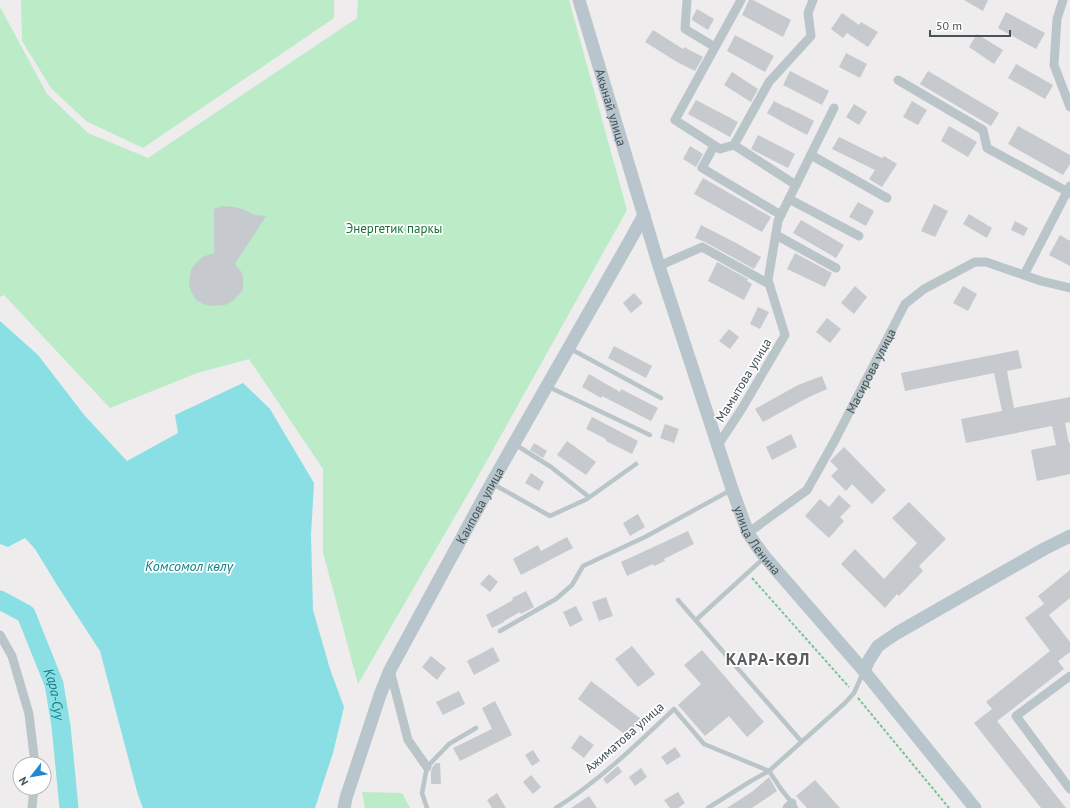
<svg xmlns="http://www.w3.org/2000/svg" width="1070" height="808" viewBox="0 0 1070 808" font-family="'PT Sans',sans-serif">
<rect width="100%" height="100%" fill="#eeecec"/>
<g fill="#bbebc7">
<polygon points="21,0 334,0 334,18 143,148 86,121 51,88 22,41"/>
<polygon points="358,0 569,0 627,210 476,480 358,684 323,552 323,469 249,359 197,373 110,408 4,295 0,297 0,7 47,94 88,133 148,158 357,18"/>
<polygon points="362,792 402,793 410,808 365,808"/>
</g>
<polygon fill="#8adfe5" points="0,321 38,355 85,416 127,461 178,433 175,415 243,383 270,409 314,483 311,535 313,610 330,669 344,707 333,753 315,808 143,808 138,795 100,651 57,585 35,549 25,538 8,547 0,544"/>
<g fill="none" stroke-linecap="round" stroke-linejoin="round">
<path stroke="#8adfe5" stroke-width="19" id="s1" d="M 0,600 L 26,614 L 54,684 L 61,726 L 69,808"/>
</g>
<g fill="#c6cace">
<polygon points="749,0 753,0 791,20 783,37 742,15"/>
<polygon points="964,0 988,0 983,11"/>
<polygon points="697,9 714,19 708,30 692,20 692,18"/>
<polygon points="1006,12 1045,33 1036,49 998,28"/>
<polygon points="842,13 859,25 861,22 878,32 868,47 847,33 843,38 831,29"/>
<polygon points="653,30 683,49 684,47 703,57 695,71 677,62 645,42"/>
<polygon points="977,34 1003,50 994,64 969,47"/>
<polygon points="735,35 774,56 765,72 727,51"/>
<polygon points="846,53 867,64 860,78 839,67"/>
<polygon points="1016,64 1053,85 1045,99 1008,78"/>
<polygon points="790,71 829,91 822,105 783,85"/>
<polygon points="928,71 999,113 991,126 920,84"/>
<polygon points="732,72 758,89 751,102 724,85"/>
<polygon points="696,100 738,122 730,137 688,114"/>
<polygon points="774,101 787,108 787,107 814,121 807,135 788,125 767,113"/>
<polygon points="912,101 927,110 918,125 903,117"/>
<polygon points="854,104 867,112 859,125 846,117"/>
<polygon points="949,126 977,142 968,157 941,141"/>
<polygon points="1018,126 1070,155 1070,164 1063,175 1008,144"/>
<polygon points="758,135 795,154 788,168 751,149"/>
<polygon points="839,137 882,158 884,156 897,164 882,187 869,179 875,170 832,149"/>
<polygon points="690,146 703,154 696,167 683,159"/>
<polygon points="703,178 771,217 762,232 694,194"/>
<polygon points="858,202 874,211 866,226 849,217"/>
<polygon points="934,204 948,211 935,237 921,231"/>
<polygon points="223,206 234,207 245,210 255,215 266,216 235,264 242,273 243,278 243,289 240,293 234,300 225,305 212,306 203,304 196,300 191,291 189,285 190,278 191,270 197,262 202,257 214,253 214,209"/>
<polygon points="969,214 992,228 987,238 963,224"/>
<polygon points="801,220 844,245 836,258 793,233"/>
<polygon points="1015,221 1028,228 1024,236 1011,230"/>
<polygon points="701,225 738,244 761,257 754,269 705,242 695,238"/>
<polygon points="1060,235 1070,241 1070,266 1049,255"/>
<polygon points="795,253 832,273 825,287 787,269"/>
<polygon points="717,262 748,279 747,281 752,284 744,300 708,281"/>
<polygon points="855,286 867,297 854,314 841,303"/>
<polygon points="963,286 977,294 968,311 953,303"/>
<polygon points="634,293 643,303 631,313 623,303"/>
<polygon points="758,307 769,312 760,329 750,324"/>
<polygon points="827,318 841,329 830,343 816,332"/>
<polygon points="729,329 739,337 730,349 719,341"/>
<polygon points="614,346 652,366 646,378 608,358"/>
<polygon points="1018,350 1022,368 1007,371 1014,408 1070,397 1070,422 1065,423 1069,443 1070,443 1070,474 1037,481 1031,450 1056,445 1052,426 966,443 961,419 1002,411 994,373 905,391 901,373"/>
<polygon points="589,374 620,392 621,389 658,408 651,421 602,396 601,398 582,387"/>
<polygon points="822,376 827,389 807,398 763,422 755,409 798,385"/>
<polygon points="592,417 638,441 632,454 606,441 606,439 586,429"/>
<polygon points="665,424 679,429 674,443 660,438"/>
<polygon points="791,434 797,447 772,460 766,447"/>
<polygon points="567,441 596,462 586,475 557,455"/>
<polygon points="534,443 547,451 543,458 530,450"/>
<polygon points="844,447 886,490 872,504 852,484 846,491 831,476 838,469 830,461"/>
<polygon points="531,473 544,482 539,491 525,483"/>
<polygon points="839,495 851,506 840,517 844,521 829,538 805,516 820,499 829,507"/>
<polygon points="909,502 946,539 919,566 923,571 899,596 897,594 885,608 841,564 855,549 884,579 917,543 892,518"/>
<polygon points="638,514 645,527 630,536 623,523"/>
<polygon points="688,531 694,544 664,559 665,561 654,566 653,564 627,576 621,562"/>
<polygon points="567,537 573,548 521,575 513,559 538,545 541,551"/>
<polygon points="1070,570 1070,598 1049,615 1070,642 1070,652 1058,661 1064,669 997,721 1066,808 1041,808 974,723 992,709 986,702 1050,651 1025,618 1044,604 1038,596"/>
<polygon points="489,574 498,582 490,592 480,584"/>
<polygon points="526,591 534,607 521,614 520,612 504,621 504,622 492,628 486,615 513,600 512,598"/>
<polygon points="606,597 613,616 599,621 592,602"/>
<polygon points="576,606 583,620 570,627 563,612"/>
<polygon points="632,646 655,674 638,687 615,659"/>
<polygon points="493,647 500,661 474,675 467,661"/>
<polygon points="702,650 764,722 747,737 729,716 705,736 678,705 701,684 684,665"/>
<polygon points="431,656 446,668 437,680 422,667"/>
<polygon points="591,681 641,719 627,736 578,699"/>
<polygon points="459,691 465,704 443,715 436,702"/>
<polygon points="495,701 512,735 460,761 453,748 492,729 482,708"/>
<polygon points="580,735 594,745 584,758 571,748"/>
<polygon points="675,747 681,756 667,765 661,757"/>
<polygon points="533,750 540,761 532,766 525,755"/>
<polygon points="436,763 440,763 441,784 431,784 431,771 433,766"/>
<polygon points="618,766 622,772 607,784 603,779"/>
<polygon points="641,768 647,777 635,786 629,777"/>
<polygon points="531,775 541,787 533,794 523,782"/>
<polygon points="769,777 777,791 752,808 727,808 753,791"/>
<polygon points="815,780 840,808 807,808 796,796"/>
<polygon points="678,792 685,803 678,808 670,808 664,800"/>
<polygon points="497,793 506,808 492,808 487,800"/>
<polygon points="589,796 597,808 571,808"/>
</g>
<g fill="none" stroke-linecap="round" stroke-linejoin="round">
<g stroke="#75c693" stroke-width="2" stroke-dasharray="3 2" stroke-linecap="butt">
<polyline points="752,578 849,687"/>
<polyline points="858,698 949,808"/>
</g>
<g stroke="#bac5ca" stroke-width="4.5">
<polyline points="569,348 661,398"/>
<polyline points="549,387 650,435"/>
<polyline points="516,445 551,467 589,497"/>
<polyline points="493,484 550,516 587,499 636,464"/>
<polyline points="678,600 801,741"/>
<polyline points="696,620 764,558"/>
<polyline points="500,631 556,599 572,585 583,566 645,537 731,490"/>
<polyline points="427,808 422,793 427,767 449,744 476,728"/>
<path d="M 556,808 C 599,781 637,744 674,709 L 704,744 L 769,771 L 781,789 L 796,808"/>
<polyline points="708,808 751,781 769,771 845,703 854,693 863,673"/>
</g>
<g stroke="#bac5ca" stroke-width="9">
<polyline points="687,0 685,29 715,47"/>
<polyline points="741,0 675,120 720,149 734,145 769,82 811,36 808,13 813,0"/>
<polyline points="1063,0 1057,19 1054,65 1070,107"/>
<polyline points="898,80 983,130 987,148 1070,193"/>
<polyline points="734,145 796,185"/>
<polyline points="714,146 702,168 781,215"/>
<polyline points="811,155 887,198"/>
<polyline points="789,199 859,236"/>
<polyline points="776,235 836,268"/>
<polyline points="659,266 702,247 769,284"/>
<polyline points="1024,275 1070,186"/>
<polyline points="718,445 741,410 785,335 768,280 778,221 834,108"/>
<path id="s2" d="M 748,533 L 807,490 L 835,440 L 905,304 L 924,289 L 975,262 L 986,262 L 1041,281 L 1070,288"/>
<polyline points="0,635 12,656 29,714 35,764"/>
<polyline points="390,670 408,740 427,767"/>
<polyline points="1070,676 1016,716 1070,789"/>
<polyline points="32,808 34,788"/>
<polyline points="787,808 792,803"/>
</g>
<g stroke="#b8c5cd" stroke-width="13">
<path id="s3" d="M 579,0 L 659,266 L 732,489 L 748,533 L 756,545 L 765,557 L 864,671 L 975,808"/>
<polyline points="864,671 869,660 878,646 897,633 1044,549 1070,536"/>
<path id="s4" d="M 344,808 L 346,798 L 380,695 L 390,670 L 491,484 L 628,244 L 644,215"/>
</g>
</g>
<g text-anchor="middle" stroke-width="3.5" stroke-linejoin="round" paint-order="stroke">
<g font-size="13" fill="#455258" stroke="#fff">
<text dy="5" stroke="none"><textPath href="#s3" startOffset="112">Акынай улица</textPath></text>
<text dy="5" stroke="none"><textPath href="#s2" startOffset="208">Масирова улица</textPath></text>
<text transform="translate(743 380) rotate(-59)" y="5">Мамытова улица</text>
<text dy="5" stroke="none"><textPath href="#s4" startOffset="333">Каипова улица</textPath></text>
<text dy="5" stroke="none"><textPath href="#s3" startOffset="570">улица Ленина</textPath></text>
<text transform="translate(624 737) rotate(-41)" y="5">Ажиматова улица</text>
</g>
<g font-size="13" fill="#1b733b" stroke="#fff">
<text x="394" y="233">Энергетик паркы</text>
</g>
<g font-size="14" font-style="italic" fill="#148087" stroke="#fff">
<text x="189" y="571">Комсомол көлү</text>
<text dy="5" stroke="none"><textPath href="#s1" startOffset="115">Кара-Суу</textPath></text>
</g>
<g font-size="17" font-weight="bold" letter-spacing="1" fill="#595d60" stroke="#fff">
<text x="768" y="665">КАРА-КӨЛ</text>
</g>
</g>
<g transform="translate(32 776) rotate(239)"><circle r="19" fill="#ffffff" stroke="#b5babc"/>
<path d="M0-3L7 15L0 10L-7 15Z" fill="#2388d1"/>
<text y="-6" font-size="11" font-weight="bold" text-anchor="middle" fill="#455258">N</text>
</g>
<path d="M930 30v6h80v-6" fill="none" stroke="#455258" stroke-width="2"/>
<text x="936" y="30" font-size="12" fill="#455258" stroke="#ffffff" stroke-width="3" paint-order="stroke">50 m</text>
</svg>
